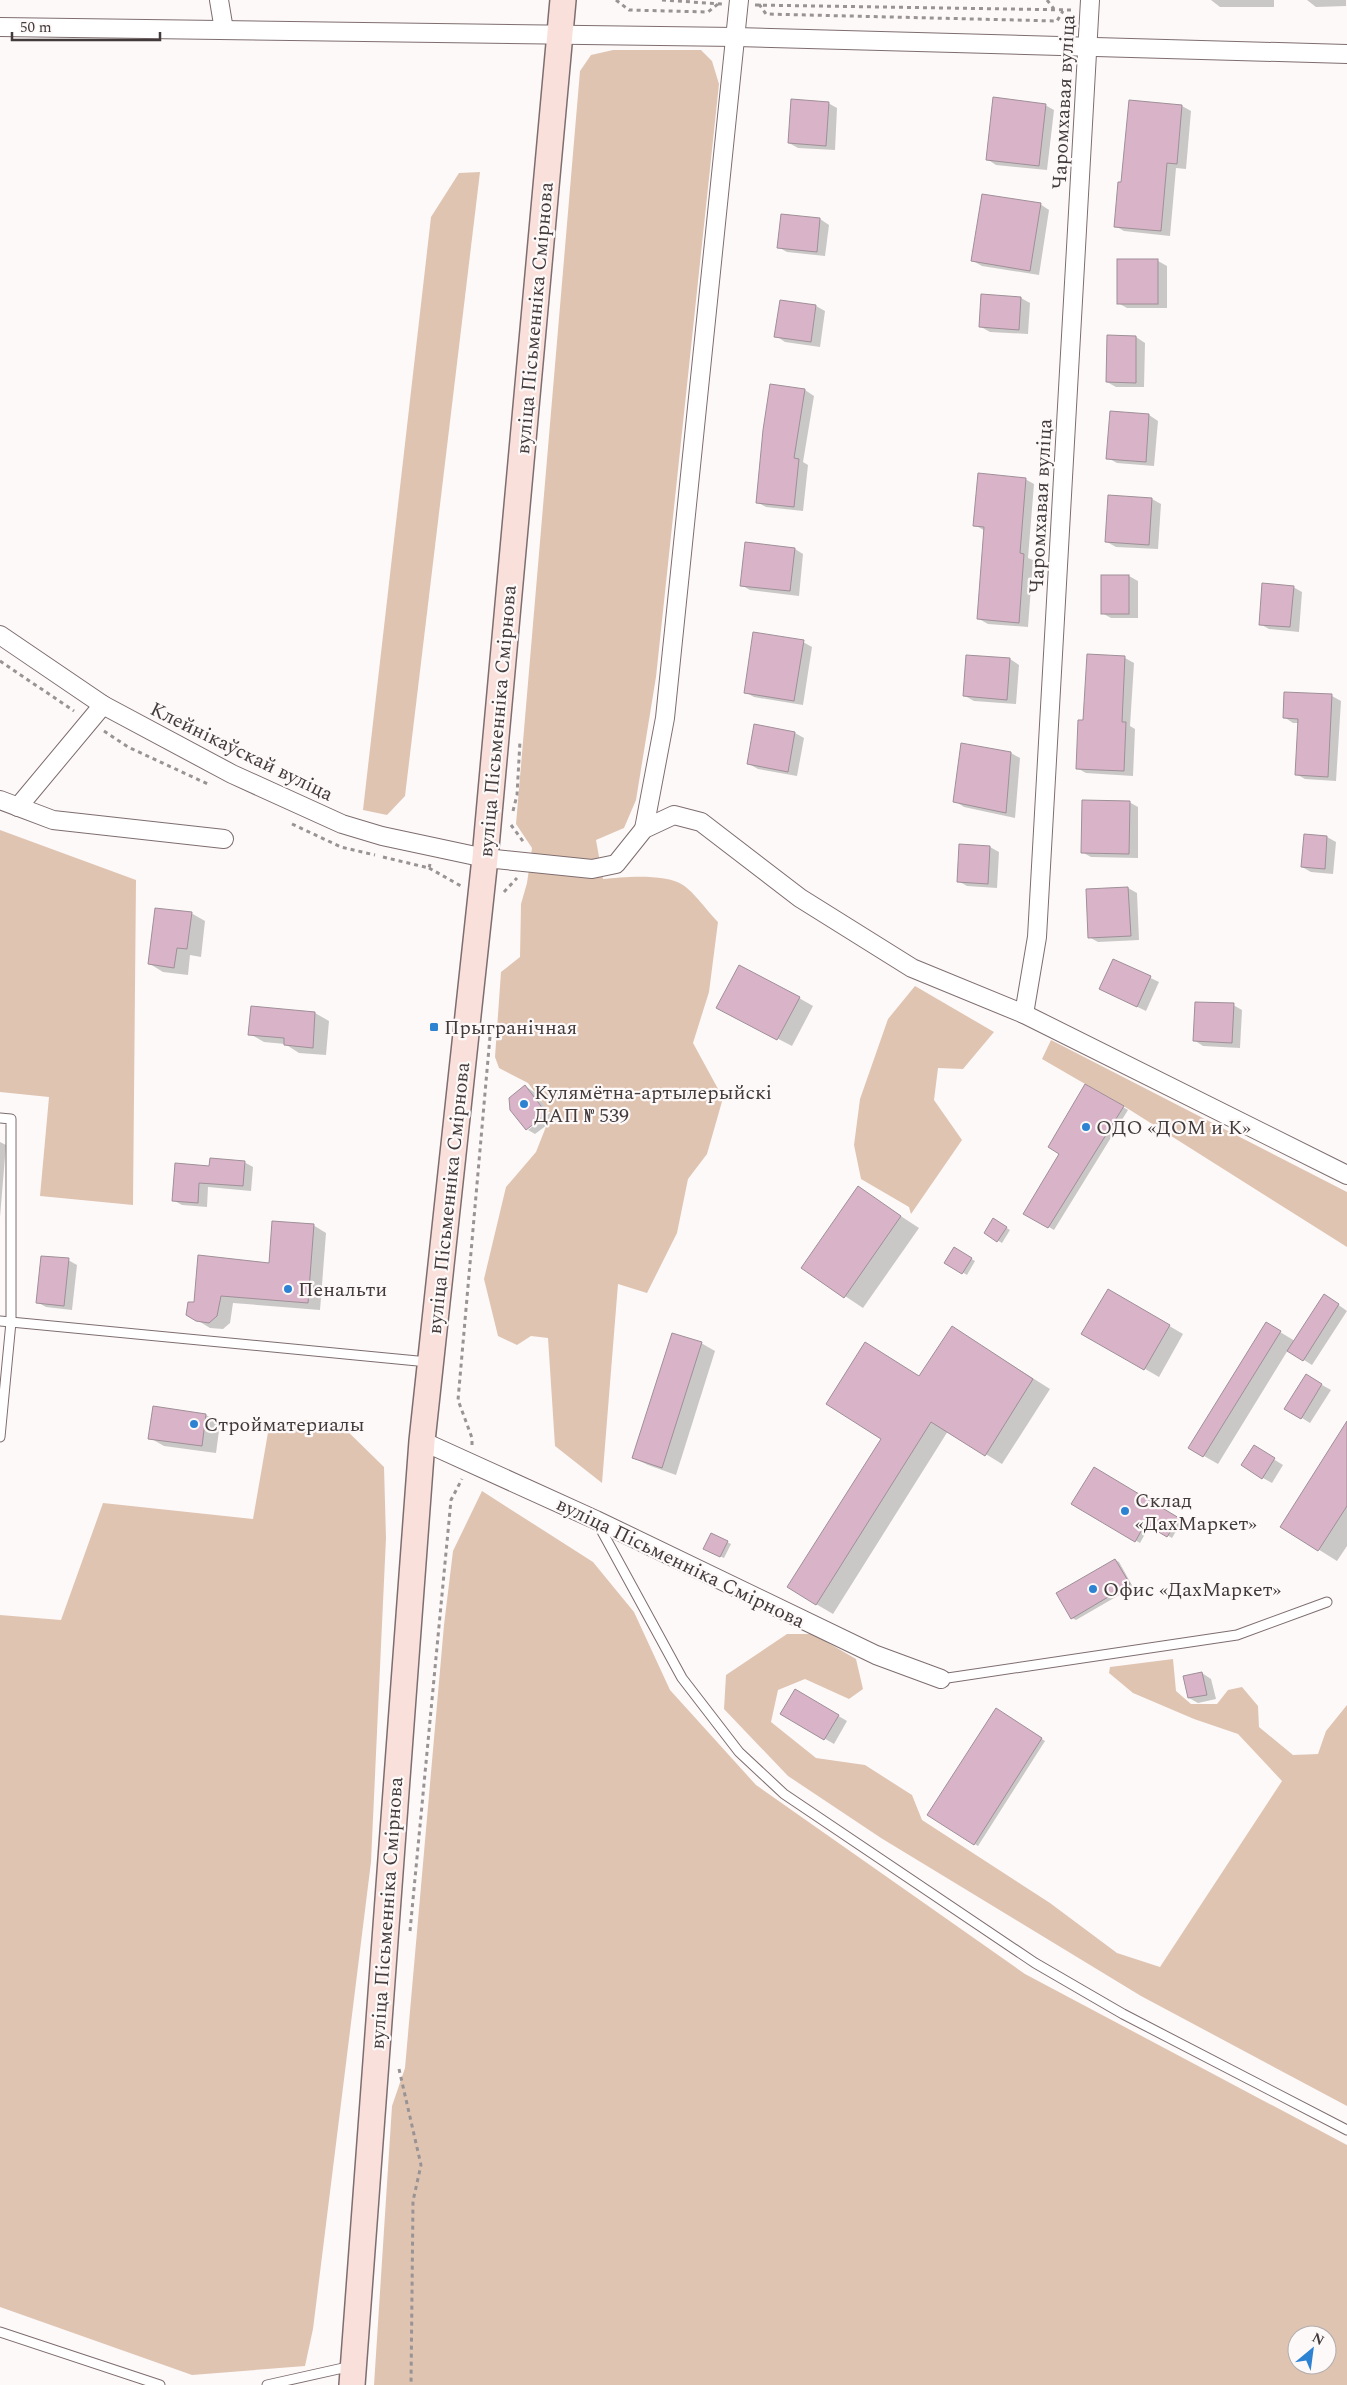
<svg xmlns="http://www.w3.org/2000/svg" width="1347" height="2385" viewBox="0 0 1347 2385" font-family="Spectral,serif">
<rect width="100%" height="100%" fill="#fdf9f9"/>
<g fill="#e0c4b2" fill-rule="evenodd">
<path d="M 613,50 L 701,50 L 712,61 L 719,84 L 656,677 L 636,800 L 624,828 L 596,840 L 603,879 C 623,877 665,873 683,885 C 694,892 708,912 718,922 L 709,992 L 693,1043 L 723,1098 L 707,1154 L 688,1179 L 677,1233 L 647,1293 L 618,1284 L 602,1483 L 555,1446 L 548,1338 L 531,1336 L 517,1345 L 498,1336 L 484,1279 L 506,1187 L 536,1152 L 551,1114 L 528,1083 L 499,1068 L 495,1057 L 501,972 L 520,957 L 521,904 L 527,883 L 532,848 L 516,824 L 580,71 L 591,55 Z"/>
<polygon points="480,172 405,796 387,815 363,810 431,217 459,173"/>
<polygon points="0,830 136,880 133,1205 40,1196 49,1097 0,1092"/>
<polygon points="915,986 994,1032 963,1069 938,1068 934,1100 962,1140 911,1214 909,1207 861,1179 854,1145 860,1099 888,1019"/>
<polygon points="1051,1040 1347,1192 1347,1247 1130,1110 1042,1059"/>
<polygon points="336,1420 384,1467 386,1538 371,1862 313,2329 305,2366 192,2375 0,2307 0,1615 61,1620 103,1503 253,1519 270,1421"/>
<path d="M 482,1491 L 593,1562 L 634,1612 L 670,1690 L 756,1785 L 1025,1974 L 1347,2145 L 1347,2385 L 374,2385 L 392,2106 L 405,2068 L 444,1625 L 453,1551 ZM 1297,2335 L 1327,2335 L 1327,2365 L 1297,2365 Z"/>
<polygon points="787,1634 813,1634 856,1659 863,1689 849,1699 805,1679 778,1690 771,1722 816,1758 865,1765 912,1795 922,1820 1050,1903 1117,1953 1160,1967 1282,1781 1238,1734 1194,1719 1133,1693 1109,1673 1110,1667 1173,1659 1176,1691 1191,1704 1217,1704 1228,1690 1242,1687 1258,1706 1259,1727 1293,1755 1318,1754 1326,1731 1347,1705 1347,2106 1141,1996 881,1838 788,1776 724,1709 726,1675"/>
</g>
<g fill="#0003">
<polygon points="1211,0 1274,0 1274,7 1220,7"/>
<polygon points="1307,0 1346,0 1346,6 1316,7"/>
<polygon points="828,103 837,108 835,150 798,148 789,143"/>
<polygon points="1045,105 1054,110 1047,170 996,165 987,159"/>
<polygon points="1182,106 1191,111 1186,169 1176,168 1170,236 1124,231 1115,226 1122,183"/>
<polygon points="1040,204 1049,210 1039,275 982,266 973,261"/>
<polygon points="782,215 820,219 829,225 825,256 787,252 778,247"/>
<polygon points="1118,261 1158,261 1167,266 1167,308 1127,308 1118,303"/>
<polygon points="983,295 1021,298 1030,303 1028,334 990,332 981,327"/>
<polygon points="816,306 825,311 820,347 785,342 776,336"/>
<polygon points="1108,337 1136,337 1145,343 1144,387 1116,387 1107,382"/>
<polygon points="805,390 814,396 803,462 808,465 803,511 766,507 757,502"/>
<polygon points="1149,415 1158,421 1154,466 1117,463 1108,458"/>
<polygon points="1025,479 1034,484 1028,558 1033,560 1028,627 988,624 979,619 985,531 975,525"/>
<polygon points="1152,499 1161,504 1158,549 1116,547 1107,542"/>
<polygon points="795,549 803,554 799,596 750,590 741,585"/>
<polygon points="1129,576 1138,581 1138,618 1111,618 1102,613"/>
<polygon points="1293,587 1302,592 1299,632 1269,629 1260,624"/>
<polygon points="803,642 812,647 803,705 754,697 745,692"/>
<polygon points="1088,655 1125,658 1134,663 1130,726 1135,729 1133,776 1086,773 1077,768 1084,722"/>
<polygon points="968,656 1010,659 1019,665 1016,704 974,701 965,696"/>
<polygon points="1285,693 1332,696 1341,701 1336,781 1305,779 1296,774 1299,723 1293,723 1284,717"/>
<polygon points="795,733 804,738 797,776 758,769 749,764"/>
<polygon points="1011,753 1020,758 1015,818 964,807 955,801"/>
<polygon points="1129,802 1138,807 1138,858 1091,857 1082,852"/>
<polygon points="1327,837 1336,842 1333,874 1311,872 1302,867"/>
<polygon points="960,845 990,847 999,852 997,888 967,886 958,881"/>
<polygon points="1128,888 1137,893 1139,940 1098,942 1089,937"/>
<polygon points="191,913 205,921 201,957 190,955 188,975 163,972 150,964"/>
<polygon points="1113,960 1159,982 1146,1011 1100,989"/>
<polygon points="799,998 813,1006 792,1046 732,1015"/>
<polygon points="1233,1005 1242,1010 1240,1048 1203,1046 1194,1040"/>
<polygon points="252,1008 315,1013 329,1021 326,1055 299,1053 285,1044 264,1042 250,1034"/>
<polygon points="1086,1085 1128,1110 1054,1230 1025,1213 1060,1154"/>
<polygon points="525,1086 534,1092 549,1111 528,1127 528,1130"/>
<polygon points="550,1113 555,1119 535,1134 528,1130"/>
<polygon points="0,1142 6,1145 0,1217"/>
<polygon points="244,1162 253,1167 251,1191 208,1187 207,1207 182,1205 173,1200 210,1168"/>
<polygon points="858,1188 919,1228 863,1308 803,1268"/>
<polygon points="993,1220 1010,1230 1002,1243 985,1233"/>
<polygon points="313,1225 326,1233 320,1310 233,1303 230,1323 223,1329 210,1328 187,1314 195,1303 270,1264"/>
<polygon points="954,1249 975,1261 967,1275 946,1262"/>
<polygon points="68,1260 77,1265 72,1310 46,1307 37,1302"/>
<polygon points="1108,1290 1183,1334 1159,1377 1083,1333"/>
<polygon points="1333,1301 1347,1311 1312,1365 1288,1350 1218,1464 1190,1448 1280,1332 1295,1341"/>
<polygon points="969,1338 1050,1389 1002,1464 948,1431 833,1614 816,1604 883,1438 919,1377"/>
<polygon points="701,1343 715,1351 676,1475 648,1465 634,1458"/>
<polygon points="1306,1376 1331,1390 1310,1423 1286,1408"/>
<polygon points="154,1408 206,1415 220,1423 216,1453 164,1446 150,1438"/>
<polygon points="1347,1423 1347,1546 1337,1561 1281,1526"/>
<polygon points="1254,1447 1283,1465 1272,1483 1263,1478"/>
<polygon points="1094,1469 1182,1521 1172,1538 1150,1525 1140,1543 1072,1503"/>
<polygon points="727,1542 731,1544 724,1558 708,1551"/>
<polygon points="1115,1560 1119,1562 1133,1587 1076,1620 1072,1618"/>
<polygon points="1202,1673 1211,1679 1216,1699 1198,1703 1189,1698"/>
<polygon points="796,1691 847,1721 834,1744 782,1714"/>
<polygon points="996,1710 1045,1741 978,1846 929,1815"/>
</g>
<g fill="#d9b4c8" stroke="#9f8f97">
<polygon points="993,97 1046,104 1039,166 986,160"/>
<polygon points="791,99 829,102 826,146 788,143"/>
<polygon points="1129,100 1182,105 1177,164 1167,163 1161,231 1114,227 1118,182 1121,182"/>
<polygon points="982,194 1041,203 1030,271 971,261"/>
<polygon points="781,214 820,218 817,252 777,248"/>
<rect x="1117" y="259" width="41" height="45"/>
<polygon points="981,294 1021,297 1019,330 979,327"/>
<polygon points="780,300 816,305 811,342 774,337"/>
<polygon points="1107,335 1136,336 1136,383 1106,382"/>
<polygon points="770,384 805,389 794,458 799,459 794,507 756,503 763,430"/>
<polygon points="1110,411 1149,414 1146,462 1106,459"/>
<polygon points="978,473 1026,478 1020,553 1024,554 1019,623 977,619 984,527 973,526"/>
<polygon points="1108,495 1152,498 1149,545 1105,542"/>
<polygon points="745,542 795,548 790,591 740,586"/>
<rect x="1101" y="575" width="28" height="39"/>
<polygon points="1262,583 1294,586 1290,627 1259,625"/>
<polygon points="753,632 804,640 794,701 744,693"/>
<polygon points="1087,654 1125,656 1122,722 1126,722 1124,771 1076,769 1078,720 1083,720"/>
<polygon points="966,655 1010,658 1007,700 963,696"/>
<polygon points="1284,692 1332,694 1328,777 1295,775 1298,719 1283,718"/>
<polygon points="754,724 795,732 788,772 747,764"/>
<polygon points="961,743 1011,752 1006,813 953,802"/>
<polygon points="1082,800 1130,801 1129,854 1081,853"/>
<polygon points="1304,834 1327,836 1325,869 1301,867"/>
<polygon points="959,844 990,846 988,884 957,882"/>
<polygon points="1128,887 1131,936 1088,938 1086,889"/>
<polygon points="155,908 192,912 187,949 177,948 174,968 148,964"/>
<polygon points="1113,959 1151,976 1137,1007 1099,989"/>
<polygon points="739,965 800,997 777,1040 716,1008"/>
<polygon points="1195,1002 1234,1003 1232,1043 1193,1041"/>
<polygon points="251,1006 315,1012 313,1048 284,1045 284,1038 248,1035"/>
<polygon points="1085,1084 1124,1106 1048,1228 1023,1214 1059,1154 1048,1147"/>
<polygon points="525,1085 547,1114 526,1130 510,1110 509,1098"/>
<polygon points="210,1158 245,1161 243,1186 199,1183 198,1203 172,1201 175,1163 209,1166"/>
<polygon points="858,1186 901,1216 844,1298 801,1268"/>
<polygon points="993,1218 1007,1227 997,1242 984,1233"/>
<polygon points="272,1221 314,1224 308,1303 221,1296 217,1316 209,1323 196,1321 186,1315 188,1302 194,1302 198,1255 269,1263"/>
<polygon points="954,1247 972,1258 962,1274 944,1263"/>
<polygon points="41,1256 69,1258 64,1306 36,1303"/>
<polygon points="1108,1289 1170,1325 1144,1370 1081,1334"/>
<polygon points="1324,1294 1339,1304 1303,1361 1287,1351"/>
<polygon points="1266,1322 1281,1331 1203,1457 1188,1448"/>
<polygon points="952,1326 1033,1379 985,1456 931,1422 816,1605 787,1587 881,1439 826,1404 865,1342 919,1376"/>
<polygon points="672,1333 702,1342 662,1468 632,1458"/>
<polygon points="1306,1374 1322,1384 1301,1419 1284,1409"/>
<polygon points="153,1406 206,1414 202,1446 148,1439"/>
<polygon points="1347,1421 1347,1506 1318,1551 1280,1527"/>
<polygon points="1254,1445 1275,1458 1262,1479 1241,1465"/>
<polygon points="1094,1467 1179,1518 1167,1537 1145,1524 1135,1542 1071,1504"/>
<polygon points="711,1533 728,1541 720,1557 703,1549"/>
<polygon points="1115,1559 1130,1584 1071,1619 1056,1593"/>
<polygon points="1202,1672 1207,1695 1188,1698 1183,1676"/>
<polygon points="795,1689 839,1715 824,1740 780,1714"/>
<polygon points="996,1708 1042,1738 974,1845 927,1815"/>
</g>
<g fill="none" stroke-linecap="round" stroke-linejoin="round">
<defs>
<g id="lane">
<polyline points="0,1118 11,1119 11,1322 0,1437"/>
<polyline points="0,1321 428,1362"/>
<polyline points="598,1524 682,1678 739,1752 784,1794 1035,1963 1123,2014 1347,2130"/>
<polyline points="941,1679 1237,1635 1327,1602"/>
<polyline points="0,2332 160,2385"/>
<polyline points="267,2385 352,2366"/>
</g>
<g id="street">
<polyline points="219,0 224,30"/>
<polyline points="0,27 736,37 1347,54"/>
<polyline points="0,635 103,705 232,774 342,824 382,836 485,858 592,869 616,864 644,829 674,815 701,822 800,898 912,968 1024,1014 1347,1175"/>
<polyline points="0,800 53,820 224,839"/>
<polyline points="18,807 103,705"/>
<polyline points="644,829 665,718 739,0"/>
<polyline points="1024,1014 1037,937 1090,0"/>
<polyline points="422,1441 596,1520 876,1655 941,1679"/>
</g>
<polyline id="secondary" points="352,2385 422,1441 485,858 563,0"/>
</defs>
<use href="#lane" stroke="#7e6d6f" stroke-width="11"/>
<use href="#street" stroke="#7e6d6f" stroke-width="20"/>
<use href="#secondary" stroke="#7e6d6f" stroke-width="28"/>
<g stroke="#999394" stroke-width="3" stroke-dasharray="4 4" stroke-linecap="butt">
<polyline points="616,0 629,10 708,12 718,4"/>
<polyline points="662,0 722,4"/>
<polyline points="1047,0 1054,9"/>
<polyline points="759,4 766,14 1057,21 1063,11"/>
<polyline points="755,5 1072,10"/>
<polyline points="0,661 74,711"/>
<polyline points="104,731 128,747 210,785"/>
<polyline points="513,811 517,795 520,741"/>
<polyline points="292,824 341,847 375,855"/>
<polyline points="511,825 525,844"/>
<polyline points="383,857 429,868 430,864"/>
<polyline points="429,868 461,886"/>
<polyline points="504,892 517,878"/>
<polyline points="472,1445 472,1438 458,1400 491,1025"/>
<polyline points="410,1931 451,1500 462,1479"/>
<polyline points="399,2069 421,2165 413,2201 411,2385"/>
</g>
<use href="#lane" stroke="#fff" stroke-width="9"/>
<use href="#street" stroke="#fff" stroke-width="18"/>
<use href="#secondary" stroke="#f9e0da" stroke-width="25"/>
</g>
<g fill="#2d83d1" stroke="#fdf9f9" stroke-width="2">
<rect x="429" y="1022" width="10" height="10" rx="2.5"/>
<circle cx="524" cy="1104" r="5"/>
<circle cx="1086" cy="1127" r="5"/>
<circle cx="288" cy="1289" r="5"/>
<circle cx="194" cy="1424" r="5"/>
<circle cx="1125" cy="1511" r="5"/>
<circle cx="1093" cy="1589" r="5"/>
</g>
<g text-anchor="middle" stroke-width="4.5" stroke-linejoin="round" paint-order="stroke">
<g font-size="20" fill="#423a3b" stroke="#fdf9f9">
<text transform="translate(1063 102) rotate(-87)" y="7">Чаромхавая вуліца</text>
<text transform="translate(534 318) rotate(-85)" y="7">вуліца Пісьменніка Смірнова</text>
<text transform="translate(1040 506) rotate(-87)" y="7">Чаромхавая вуліца</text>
<text transform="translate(497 721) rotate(-85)" y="7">вуліца Пісьменніка Смірнова</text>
<text transform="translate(242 751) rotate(26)" y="7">Клейнікаўскай вуліца</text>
<text transform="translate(448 1198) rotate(-84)" y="7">вуліца Пісьменніка Смірнова</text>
<text transform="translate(681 1562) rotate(26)" y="7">вуліца Пісьменніка Смірнова</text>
<text transform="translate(386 1913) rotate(-86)" y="7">вуліца Пісьменніка Смірнова</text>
</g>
<g font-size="20" fill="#423a3b" stroke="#fdf9f9" text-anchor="start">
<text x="444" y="1034">Прыгранічная</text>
<text x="534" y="1099">Кулямётна-артылерыйскі<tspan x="534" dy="23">ДАП № 539</tspan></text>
<text x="1096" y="1134">ОДО «ДОМ и К»</text>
<text x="298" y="1296">Пенальти</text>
<text x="204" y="1431">Стройматериалы</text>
<text x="1135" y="1507">Склад<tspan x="1135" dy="23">«ДахМаркет»</tspan></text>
<text x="1103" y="1596">Офис «ДахМаркет»</text>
</g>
</g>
<g transform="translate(1312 2350) rotate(29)"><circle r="24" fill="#fdf9f9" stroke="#b2adad"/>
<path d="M0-4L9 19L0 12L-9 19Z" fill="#2d83d1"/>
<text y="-8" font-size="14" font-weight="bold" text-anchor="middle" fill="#423a3b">N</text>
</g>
<path d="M12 32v8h148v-8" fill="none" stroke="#423a3b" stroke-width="2.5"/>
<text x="20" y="32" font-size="15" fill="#423a3b" stroke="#fdf9f9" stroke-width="4" paint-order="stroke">50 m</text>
</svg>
